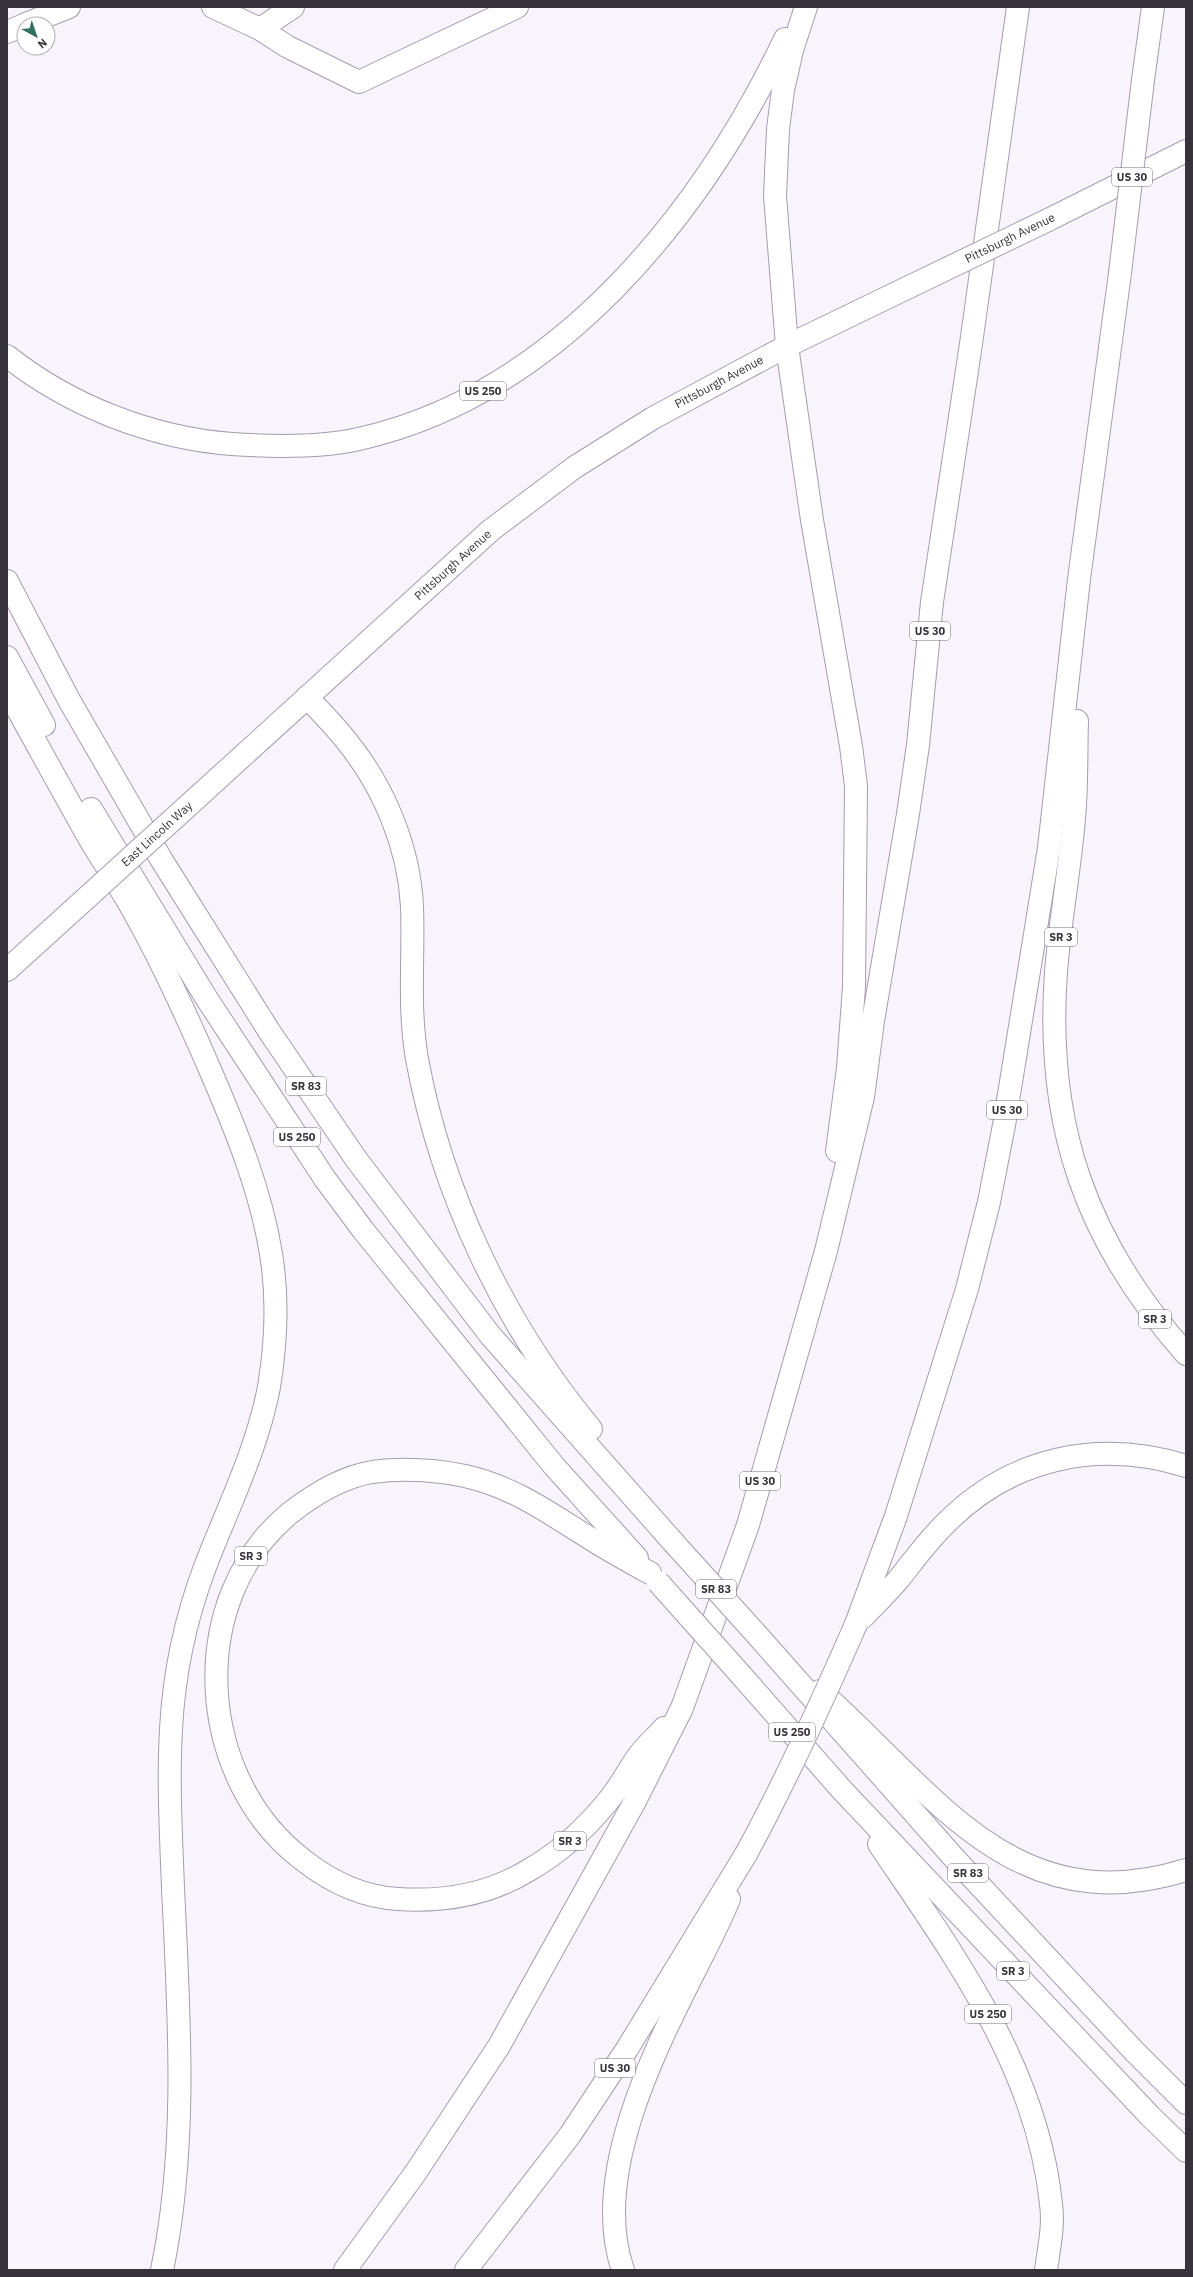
<svg xmlns="http://www.w3.org/2000/svg" width="1193" height="2277" viewBox="0 0 1193 2277" font-family="'IBM Plex Sans',sans-serif">
<rect width="100%" height="100%" fill="#f8f4fc"/>
<g fill="none" stroke-linecap="round" stroke-linejoin="round">
<defs>
<g id="minor">
<polyline points="213,7 260,29"/>
<polyline points="293,7 260,29 288,47 359,82 517,7"/>
<polyline points="26,24 69,7"/>
<polyline points="7,32 24,25"/>
</g>
<g id="major">
<polyline points="1048,220 1186,151"/>
<polyline points="202,793 491,530 575,467 653,418 787,346 909,287"/>
<polyline points="7,970 39,941"/>
</g>
<g id="highway">
<polyline points="806,7 792,50 783,90 778,129 775,196 787,346 812,520 851,746 856,786 854,987 848,1068 837,1151"/>
<polyline points="1143,80 1153,7"/>
<path d="M 7,356 C 70,406 152,438 232,444 C 274,447 318,448 359,439 C 558,394 701,214 785,39"/>
<polyline points="7,581 69,700 161,859 269,1031 356,1159 490,1335 674,1543"/>
<polyline points="7,657 44,725"/>
<path d="M 7,690 C 35,741 63,792 92,843 C 108,869 125,895 139,921 C 166,970 189,1021 211,1072 C 236,1130 261,1191 271,1254 C 278,1296 276,1344 269,1387 C 257,1450 228,1507 205,1567 C 185,1620 174,1673 171,1729 C 168,1782 171,1835 173,1888 C 179,2015 188,2145 162,2270"/>
<path d="M 307,697 C 320,711 333,724 345,739 C 383,785 409,846 412,906 C 414,958 408,1006 417,1059 C 442,1194 504,1324 591,1429"/>
<path d="M 1077,721 C 1076,753 1077,786 1074,818 C 1070,869 1060,920 1056,972 C 1045,1124 1085,1240 1186,1354"/>
<polyline points="91,809 207,999 325,1179 363,1230 554,1466 637,1558"/>
<path d="M 650,1573 C 630,1562 610,1551 591,1539 C 549,1513 514,1487 465,1476 C 435,1470 402,1468 372,1472 C 342,1477 313,1495 290,1513 C 184,1600 196,1779 303,1860 C 331,1882 362,1897 398,1899 C 444,1902 490,1894 529,1870 C 559,1853 586,1828 608,1801 C 620,1787 628,1770 639,1755 C 646,1746 656,1737 664,1728"/>
<path d="M 863,1617 C 874,1605 887,1593 898,1580 C 914,1560 929,1539 947,1522 C 1012,1457 1099,1439 1186,1466"/>
<polyline points="856,1624 896,1516 967,1289 989,1202 1004,1125 1049,848 1079,579 1120,273"/>
<polyline points="758,1636 955,1859 1134,2051 1186,2103"/>
<polyline points="741,1675 842,1790 1150,2116 1186,2151"/>
<path d="M 820,1691 C 933,1790 1012,1924 1186,1870"/>
<path d="M 879,1844 C 953,1954 1037,2066 1051,2204 C 1054,2226 1049,2248 1046,2270"/>
<polyline points="345,2270 416,2172 499,2046 634,1803 682,1708 748,1525 826,1251 863,1097 873,1021 908,814 918,745 932,602 971,344 1018,7"/>
<polyline points="466,2270 570,2135 627,2049 746,1854"/>
<path d="M 623,2270 C 591,2179 651,2057 692,1976 C 705,1950 718,1926 729,1899"/>
</g>
</defs>
<use href="#minor" stroke="#a59caf" stroke-width="24"/>
<use href="#major" stroke="#a59caf" stroke-width="24"/>
<use href="#highway" stroke="#a59caf" stroke-width="24"/>
<use href="#minor" stroke="#fff" stroke-width="22"/>
<use href="#major" stroke="#fff" stroke-width="22"/>
<use href="#highway" stroke="#fff" stroke-width="22"/>
<defs>
<g id="major-bridge">
<polyline points="909,287 1048,220"/>
<polyline points="39,941 202,793"/>
</g>
<g id="highway-bridge">
<polyline points="1120,273 1143,80"/>
<polyline points="674,1543 758,1636"/>
<polyline points="658,1582 741,1675"/>
<path d="M 746,1854 C 787,1779 822,1702 856,1624"/>
</g>
</defs>
<use href="#major-bridge" stroke="#a59caf" stroke-width="24" stroke-linecap="butt"/>
<use href="#highway-bridge" stroke="#a59caf" stroke-width="24" stroke-linecap="butt"/>
<use href="#major-bridge" stroke="#fff" stroke-width="22"/>
<use href="#highway-bridge" stroke="#fff" stroke-width="22"/>
</g>
<g text-anchor="middle" stroke-width="3" stroke-linejoin="round" paint-order="stroke">
<g fill="#fff" stroke="#737076" stroke-width="1">
<rect x="1112" y="168" width="40" height="18" rx="3"/>
<rect x="460" y="382" width="46" height="18" rx="3"/>
<rect x="910" y="622" width="40" height="18" rx="3"/>
<rect x="1045" y="928" width="32" height="18" rx="3"/>
<rect x="286" y="1077" width="40" height="18" rx="3"/>
<rect x="987" y="1101" width="40" height="18" rx="3"/>
<rect x="274" y="1128" width="46" height="18" rx="3"/>
<rect x="1139" y="1310" width="32" height="18" rx="3"/>
<rect x="740" y="1472" width="40" height="18" rx="3"/>
<rect x="235" y="1547" width="32" height="18" rx="3"/>
<rect x="696" y="1580" width="40" height="18" rx="3"/>
<rect x="769" y="1723" width="46" height="18" rx="3"/>
<rect x="554" y="1832" width="32" height="18" rx="3"/>
<rect x="948" y="1864" width="40" height="18" rx="3"/>
<rect x="997" y="1962" width="32" height="18" rx="3"/>
<rect x="965" y="2005" width="46" height="18" rx="3"/>
<rect x="595" y="2059" width="40" height="18" rx="3"/>
</g>
<g font-size="11" font-weight="bold" fill="#37333b">
<text x="1132" y="181">US 30</text>
<text x="483" y="395">US 250</text>
<text x="930" y="635">US 30</text>
<text x="1061" y="941">SR 3</text>
<text x="306" y="1090">SR 83</text>
<text x="1007" y="1114">US 30</text>
<text x="297" y="1141">US 250</text>
<text x="1155" y="1323">SR 3</text>
<text x="760" y="1485">US 30</text>
<text x="251" y="1560">SR 3</text>
<text x="716" y="1593">SR 83</text>
<text x="792" y="1736">US 250</text>
<text x="570" y="1845">SR 3</text>
<text x="968" y="1877">SR 83</text>
<text x="1013" y="1975">SR 3</text>
<text x="988" y="2018">US 250</text>
<text x="615" y="2072">US 30</text>
</g>
<g font-size="12" fill="#37333b" stroke="#fff">
<text transform="translate(1010 238) rotate(-26)" y="4">Pittsburgh Avenue</text>
<text transform="translate(719 382) rotate(-28)" y="4">Pittsburgh Avenue</text>
<text transform="translate(453 565) rotate(-42)" y="4">Pittsburgh Avenue</text>
<text transform="translate(157 834) rotate(-42)" y="4">East Lincoln Way</text>
</g>
</g>
<rect width="1193" height="2277" fill="none" stroke="#37333b" stroke-width="16"/>
<g transform="translate(36 36) rotate(140)"><circle r="19" fill="#ffffff" stroke="#afadb1"/>
<path d="M0-3L7 15L0 10L-7 15Z" fill="#31715f"/>
<text y="-6" font-size="11" font-weight="bold" text-anchor="middle" fill="#37333b">N</text>
</g>
</svg>
